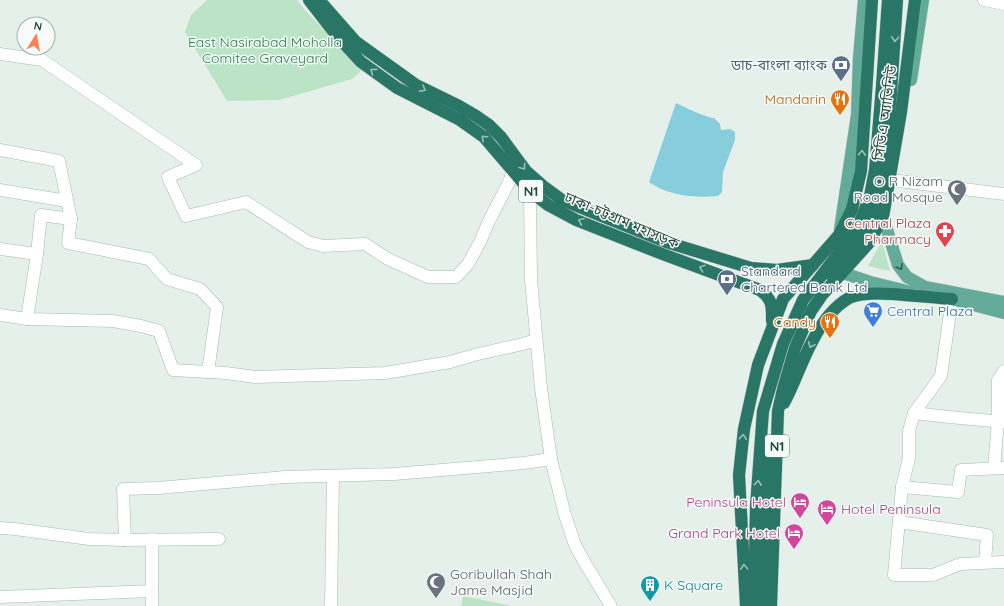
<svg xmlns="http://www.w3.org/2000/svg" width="1004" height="606" viewBox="0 0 1004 606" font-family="Quicksand,'Noto Sans Bengali',sans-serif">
<rect width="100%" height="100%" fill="#e5f0eb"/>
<g fill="#bbe3c6">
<polygon points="207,0 297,0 305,10 362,70 352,79 279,100 227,101 185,32 191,15"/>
<polygon points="882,241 890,271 868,266"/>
<polygon points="463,596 512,606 461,606"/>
</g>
<path fill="#87cddb" d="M 676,103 C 684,107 707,118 714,118 L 720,124 L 721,130 L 730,129 L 735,132 L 735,140 L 723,172 L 722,192 L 718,196 C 696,198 668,196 649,182 Z"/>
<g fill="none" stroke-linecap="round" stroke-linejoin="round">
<defs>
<g id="minor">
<polyline points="984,0 1004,4"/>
<polyline points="0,54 42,60 196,165 168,177 186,216 246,202 308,242 323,246 365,244 388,259 428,277 456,277 468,264 480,242 488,223 510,180 512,172"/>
<polyline points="0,150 59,161 71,219"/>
<polyline points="891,180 1004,194"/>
<polyline points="0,190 67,201"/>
<polyline points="530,191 531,280 541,388 551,459 565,515 575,545 585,563 611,606"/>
<polyline points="0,249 37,254"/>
<polyline points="952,299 941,376 914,413 909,431 909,458 902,487 894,575 933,575 960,564 1004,562"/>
<polyline points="0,315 27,319 113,321 141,326 159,331 173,370 226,373 255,377 385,373 450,362 478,354 523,344 536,340"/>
<polyline points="27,319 37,254 41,215 71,219 68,243 149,259 167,279 200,289 217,307 208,372"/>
<polyline points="914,413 949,417 1004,422"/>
<polyline points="994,468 998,421 998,380 1004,371"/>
<polyline points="902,487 958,492 961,470 1004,468"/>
<polyline points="899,522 987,535 985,562"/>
<polyline points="0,528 15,529 89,539 125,540 123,489 158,488 285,477 394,474 524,463 551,459"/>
<polyline points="152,539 152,606"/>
<polyline points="125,540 219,539"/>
<polyline points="0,597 152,591"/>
<polyline points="331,606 333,476"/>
</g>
<g id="major">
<polyline points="911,80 923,0"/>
<polyline points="883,217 898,265 907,277 925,287 1004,302"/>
<polyline points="840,230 857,115 859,58 864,0"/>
<polyline points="843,273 870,282 911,292"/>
<polyline points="951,299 1004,313"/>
</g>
<g id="highway">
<path d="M 309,0 L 337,36 L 361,62 L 397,88 L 460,120 L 484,137 L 530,191 L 548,205 L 576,220 L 665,255 L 760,290 C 773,300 772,306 772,321"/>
<polyline points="319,0 356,42 416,85 459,106 476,116 489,125 501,137 526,171 543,186 562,200 666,242 751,268 777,270 813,265"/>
<polyline points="831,275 866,231 878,199 883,173 891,94 897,0"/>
<path d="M 784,403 C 795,383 801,362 812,342 C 820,326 833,307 849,298 C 870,288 927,298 952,299"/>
<polyline points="746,606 739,475 744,429 758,365 783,299 839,235 852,209 861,171 872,0"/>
<polyline points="754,606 756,506 763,411 783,344 803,300 857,229 870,196 875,170 882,86 888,0"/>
<polyline points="763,606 765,510 769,447"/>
<polyline points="771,606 778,411 783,389 795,348 811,311 822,295 869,243 883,217 901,112 915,0"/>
</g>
</defs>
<use href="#minor" stroke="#a6b9b3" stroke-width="13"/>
<use href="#major" stroke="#c1cbc8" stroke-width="13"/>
<use href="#highway" stroke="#c1cbc8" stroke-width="13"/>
<use href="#minor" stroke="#fff" stroke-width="12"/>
<use href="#major" stroke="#64aa99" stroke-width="12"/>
<use href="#highway" stroke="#297566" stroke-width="12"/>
</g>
<defs><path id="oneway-chevron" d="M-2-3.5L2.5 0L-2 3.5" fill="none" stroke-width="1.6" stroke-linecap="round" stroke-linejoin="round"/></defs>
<g stroke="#9abfb7">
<use href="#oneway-chevron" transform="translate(895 39) rotate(93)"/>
<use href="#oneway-chevron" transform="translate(373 71) rotate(-143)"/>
<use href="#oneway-chevron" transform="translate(423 89) rotate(29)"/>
<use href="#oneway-chevron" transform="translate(484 138) rotate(-138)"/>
<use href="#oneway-chevron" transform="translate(862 153) rotate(-86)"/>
<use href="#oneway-chevron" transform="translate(523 167) rotate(53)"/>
<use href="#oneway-chevron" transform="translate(581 221) rotate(-157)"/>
<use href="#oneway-chevron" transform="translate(702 268) rotate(-161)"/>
<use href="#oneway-chevron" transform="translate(811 345) rotate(115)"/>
<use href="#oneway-chevron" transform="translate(743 437) rotate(-84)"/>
<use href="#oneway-chevron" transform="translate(758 483) rotate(-86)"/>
<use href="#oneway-chevron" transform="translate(744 567) rotate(-93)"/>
</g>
<use stroke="#325e52" href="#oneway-chevron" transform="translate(900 267) rotate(60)"/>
<defs>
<symbol id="bank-pin" viewBox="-11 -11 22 30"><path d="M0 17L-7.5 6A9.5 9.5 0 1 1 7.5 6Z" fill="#5c6f8a" stroke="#f6fbf9"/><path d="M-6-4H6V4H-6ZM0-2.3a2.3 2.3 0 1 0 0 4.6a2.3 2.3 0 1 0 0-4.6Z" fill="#fff"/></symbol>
<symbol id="restaurant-pin" viewBox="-11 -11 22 30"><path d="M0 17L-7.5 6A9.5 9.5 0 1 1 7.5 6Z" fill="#e8710a" stroke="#f6fbf9"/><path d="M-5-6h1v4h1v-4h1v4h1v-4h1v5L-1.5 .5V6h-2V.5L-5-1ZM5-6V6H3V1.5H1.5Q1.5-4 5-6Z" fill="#fff"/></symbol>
<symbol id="mosque-pin" viewBox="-11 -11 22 30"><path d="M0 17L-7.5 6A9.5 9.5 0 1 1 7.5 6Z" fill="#6b7280" stroke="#f6fbf9"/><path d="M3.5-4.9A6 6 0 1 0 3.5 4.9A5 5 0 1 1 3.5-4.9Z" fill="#fff"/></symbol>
<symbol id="pharmacy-pin" viewBox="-11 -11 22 30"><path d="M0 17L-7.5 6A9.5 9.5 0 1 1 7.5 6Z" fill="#e0444e" stroke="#f6fbf9"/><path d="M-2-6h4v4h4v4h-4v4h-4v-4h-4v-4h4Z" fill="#fff"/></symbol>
<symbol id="supermarket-pin" viewBox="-11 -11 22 30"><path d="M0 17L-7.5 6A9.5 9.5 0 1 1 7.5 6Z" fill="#3f7fe0" stroke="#f6fbf9"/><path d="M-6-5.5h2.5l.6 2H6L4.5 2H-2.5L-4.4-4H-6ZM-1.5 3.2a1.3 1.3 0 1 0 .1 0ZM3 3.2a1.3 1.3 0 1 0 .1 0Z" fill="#fff"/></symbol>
<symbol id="hotel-pin" viewBox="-11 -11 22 30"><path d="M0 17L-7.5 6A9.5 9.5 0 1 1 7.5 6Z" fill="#d1479c" stroke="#f6fbf9"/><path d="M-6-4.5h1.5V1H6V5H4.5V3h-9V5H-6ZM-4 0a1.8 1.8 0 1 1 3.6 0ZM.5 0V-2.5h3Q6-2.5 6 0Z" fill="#fff"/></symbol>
<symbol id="building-pin" viewBox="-11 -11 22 30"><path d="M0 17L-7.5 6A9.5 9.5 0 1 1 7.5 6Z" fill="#0f9aa8" stroke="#f6fbf9"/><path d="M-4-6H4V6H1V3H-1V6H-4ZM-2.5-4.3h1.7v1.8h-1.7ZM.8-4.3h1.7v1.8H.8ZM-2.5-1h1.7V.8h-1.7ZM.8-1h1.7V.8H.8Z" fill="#fff"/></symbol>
</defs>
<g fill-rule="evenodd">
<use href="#bank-pin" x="830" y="54" width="22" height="30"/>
<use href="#restaurant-pin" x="829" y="88" width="22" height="30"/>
<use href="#mosque-pin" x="946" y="178" width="22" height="30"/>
<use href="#pharmacy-pin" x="934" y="220" width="22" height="30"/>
<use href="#bank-pin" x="716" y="268" width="22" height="30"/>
<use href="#supermarket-pin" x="862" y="300" width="22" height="30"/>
<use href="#restaurant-pin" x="819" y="311" width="22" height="30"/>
<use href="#hotel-pin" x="789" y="491" width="22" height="30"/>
<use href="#hotel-pin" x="816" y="498" width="22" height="30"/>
<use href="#hotel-pin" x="783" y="522" width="22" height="30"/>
<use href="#mosque-pin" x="425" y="571" width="22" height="30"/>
<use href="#building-pin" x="639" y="574" width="22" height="30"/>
</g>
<g text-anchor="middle" stroke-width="3" stroke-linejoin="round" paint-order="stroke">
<g fill="#f6fbf9" stroke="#617b74" stroke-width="1">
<rect x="519" y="180" width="24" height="22" rx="3"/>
<rect x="765" y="435" width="24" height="22" rx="3"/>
</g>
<g font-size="13" font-weight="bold" fill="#21443b">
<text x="531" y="196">N1</text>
<text x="777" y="451">N1</text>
</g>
<g font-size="14" fill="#258149" stroke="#f6fbf9">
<text x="265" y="47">East Nasirabad Moholla<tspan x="265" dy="16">Comitee Graveyard</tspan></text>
</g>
<g font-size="14" fill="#4e5e75" stroke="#f6fbf9" text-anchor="end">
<text x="827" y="70">ডাচ-বাংলা ব্যাংক</text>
<text x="741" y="276" text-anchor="start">Standard<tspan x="741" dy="16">Chartered Bank Ltd</tspan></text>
</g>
<g font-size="14" fill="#c56008" stroke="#f6fbf9" text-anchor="end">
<text x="826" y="104">Mandarin</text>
<text x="816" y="327">Candy</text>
</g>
<g font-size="14" fill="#21443b" stroke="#f6fbf9">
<text transform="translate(885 113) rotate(-82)" y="5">সিডিএ অ্যাভিনিউ</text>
<text transform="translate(622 220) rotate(23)" y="5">ঢাকা-চট্টগ্রাম মহাসড়ক</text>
</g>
<g font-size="14" fill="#5b616d" stroke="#f6fbf9" text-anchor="end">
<text x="943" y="186">O R Nizam<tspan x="943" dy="16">Road Mosque</tspan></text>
<text x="450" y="579" text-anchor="start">Goribullah Shah<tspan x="450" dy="16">Jame Masjid</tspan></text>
</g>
<g font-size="14" fill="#be3a42" stroke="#f6fbf9" text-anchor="end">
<text x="931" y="228">Central Plaza<tspan x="931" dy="16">Pharmacy</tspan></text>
</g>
<g font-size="14" fill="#366cbe" stroke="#f6fbf9" text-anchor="start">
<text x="887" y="316">Central Plaza</text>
</g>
<g font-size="14" fill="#b23c85" stroke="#f6fbf9" text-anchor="end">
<text x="786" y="507">Peninsula Hotel</text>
<text x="841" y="514" text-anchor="start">Hotel Peninsula</text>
<text x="780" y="538">Grand Park Hotel</text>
</g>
<g font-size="14" fill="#0d838f" stroke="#f6fbf9" text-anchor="start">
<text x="664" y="590">K Square</text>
</g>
</g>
<g transform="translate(36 36) rotate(11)"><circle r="19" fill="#f6fbf9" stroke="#a1b2ad"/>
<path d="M0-3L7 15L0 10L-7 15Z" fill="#ff7f53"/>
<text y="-6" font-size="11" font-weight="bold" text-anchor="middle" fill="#21443b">N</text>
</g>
</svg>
